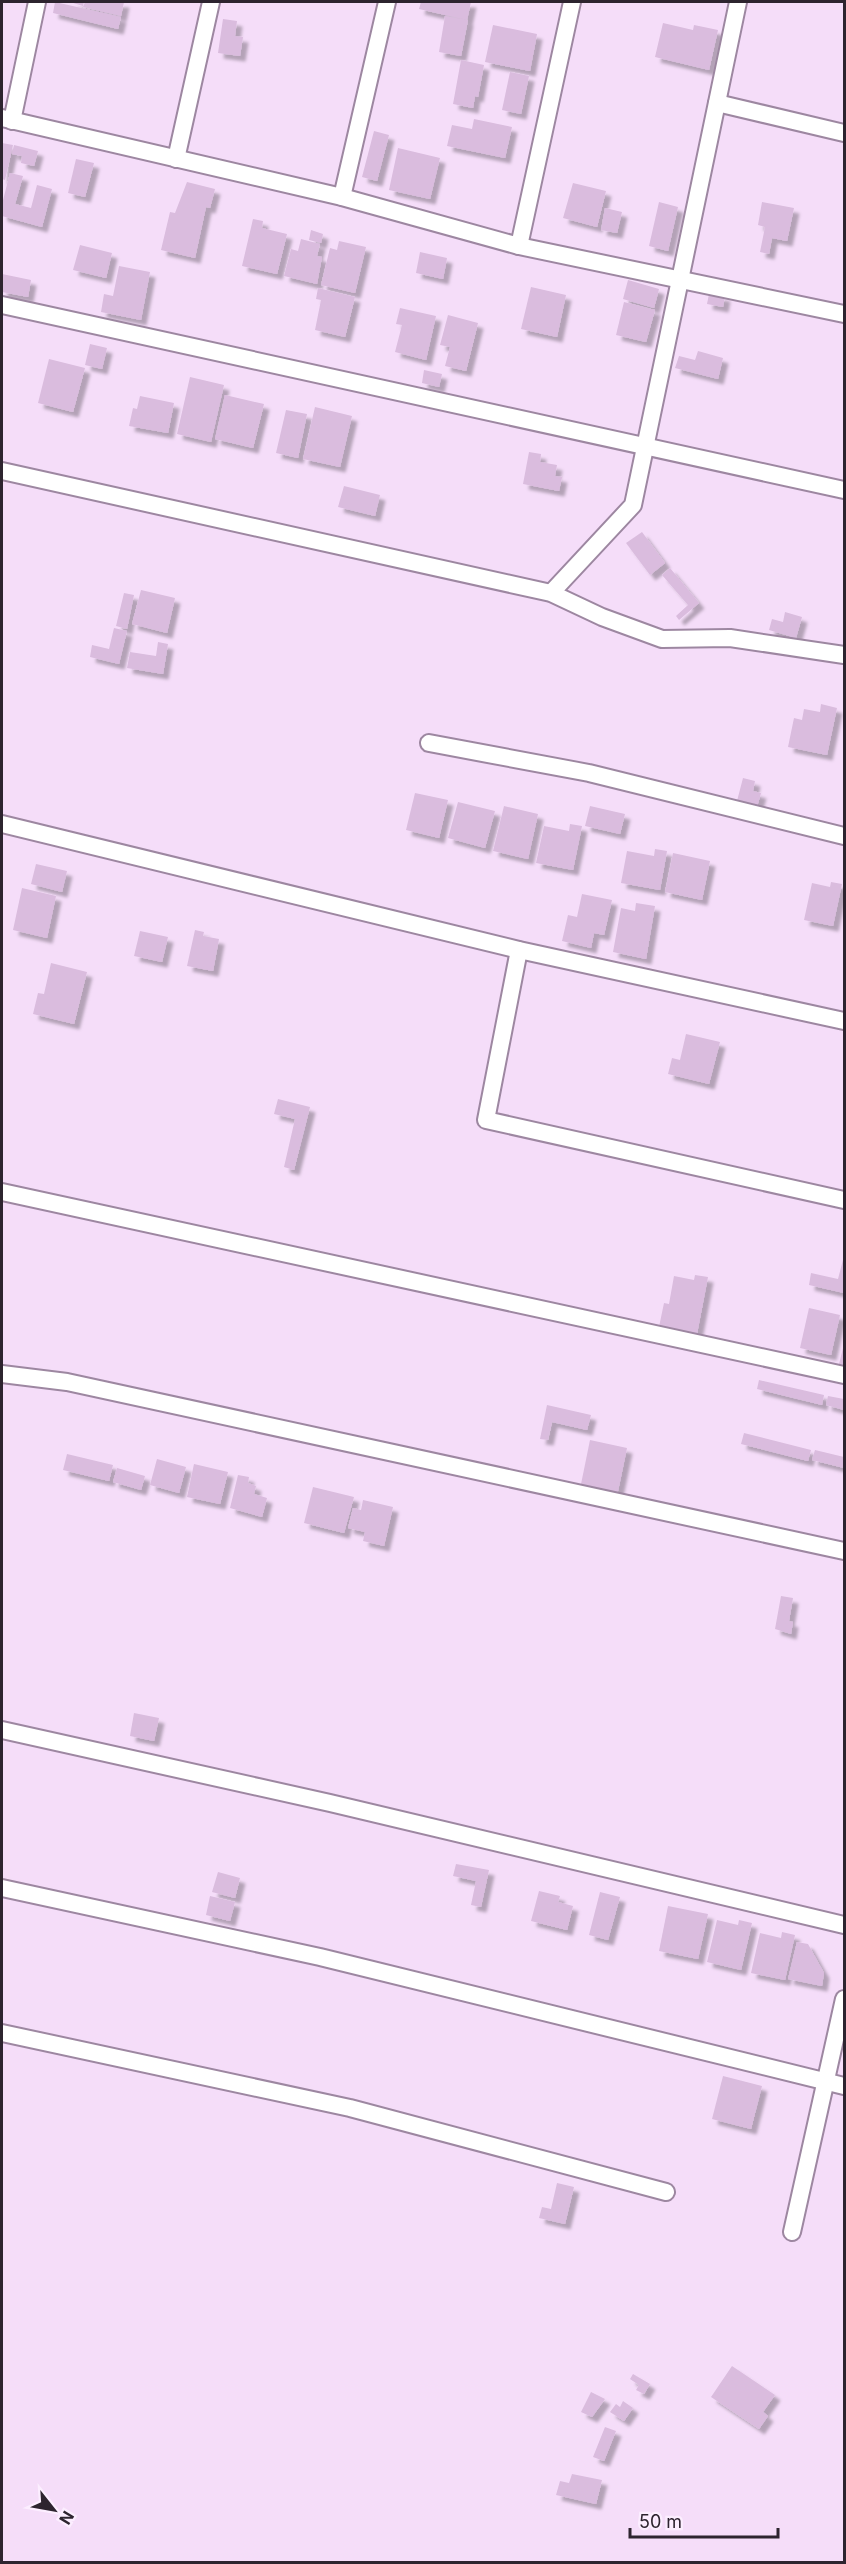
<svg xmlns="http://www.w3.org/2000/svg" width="846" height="2564" viewBox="0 0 846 2564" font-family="Inter,sans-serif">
<defs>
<filter id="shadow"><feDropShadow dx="5.5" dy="5.5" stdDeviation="1.5" flood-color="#0004"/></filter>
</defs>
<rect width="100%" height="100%" fill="#f5ddf9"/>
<g fill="#dabcde" filter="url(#shadow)">
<polygon points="55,2 121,17 118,29 53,13"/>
<polygon points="70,2 84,2 83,6"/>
<polygon points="85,2 124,2 121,16 83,7"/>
<polygon points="421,2 471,2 467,20 419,9"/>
<polygon points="445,16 468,20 461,56 439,52"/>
<polygon points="223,19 237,21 235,36 243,37 240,56 218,53"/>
<polygon points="663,23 693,30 694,25 718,30 709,70 655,57"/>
<polygon points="493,25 537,34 530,71 485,62"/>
<polygon points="461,60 484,65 478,97 475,96 473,108 453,104"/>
<polygon points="510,72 529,76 521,114 502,110"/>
<polygon points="474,119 512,127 505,158 447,146 452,125 472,129"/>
<polygon points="374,131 389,135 377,181 362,177"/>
<polygon points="2,143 13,145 5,180 2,179"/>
<polygon points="14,145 38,151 34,166 21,163 22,156 12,154"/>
<polygon points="398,148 440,158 430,199 389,190"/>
<polygon points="76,159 94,163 85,197 68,193"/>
<polygon points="10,173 23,176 15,204 31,208 37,185 52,189 42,227 2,216 2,204"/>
<polygon points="187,182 215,189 210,208 206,207 195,258 161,250 170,212 175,213"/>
<polygon points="573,183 606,191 597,227 563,218"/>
<polygon points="659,202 678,207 668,251 649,246"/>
<polygon points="762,202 794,208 787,241 772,238 769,254 760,252 765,227 758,225"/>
<polygon points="605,208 622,212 617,233 601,230"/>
<polygon points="253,219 263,221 262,228 287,234 277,274 242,266"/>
<polygon points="311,230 323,234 321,243 309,240"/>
<polygon points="301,239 320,244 317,256 322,257 317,284 284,276 291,249 298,251"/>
<polygon points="339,241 366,247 355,293 321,285 330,248 337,250"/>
<polygon points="80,245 112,253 106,278 73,270"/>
<polygon points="420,252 447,258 443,279 416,273"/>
<polygon points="119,266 150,272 141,320 101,312 104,294 113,296"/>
<polygon points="2,274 31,280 28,297 2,292"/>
<polygon points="628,280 659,289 654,308 623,299"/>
<polygon points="531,287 566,295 557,337 521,329"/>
<polygon points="318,288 355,297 345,337 315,330 321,300 316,299"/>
<polygon points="709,294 725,296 723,307 707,304"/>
<polygon points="624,302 655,310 646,342 616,335"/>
<polygon points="400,308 436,316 426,360 395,352 402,325 396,324"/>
<polygon points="448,315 478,323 466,371 445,366 450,347 440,345"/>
<polygon points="90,344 107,348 102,369 85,365"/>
<polygon points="698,351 723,358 718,379 675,368 679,356 695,360"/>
<polygon points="49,359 85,368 73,412 38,403"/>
<polygon points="424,370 442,374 439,387 422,383"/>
<polygon points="190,377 224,385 211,442 177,434"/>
<polygon points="225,395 264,404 253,448 215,439"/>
<polygon points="140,396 174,403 168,433 129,426 133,408 137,409"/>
<polygon points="315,407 352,416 340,467 303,459"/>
<polygon points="286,410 307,414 298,458 276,453"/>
<polygon points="529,452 541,454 540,462 557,465 555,476 562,477 559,491 523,484"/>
<polygon points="344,486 380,495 375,516 338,507"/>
<polygon points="642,532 665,563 650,575 626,543"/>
<polygon points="670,568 699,603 679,620 676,616 688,605 662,575"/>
<polygon points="141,590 175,598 167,633 132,624"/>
<polygon points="124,593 134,595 127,629 116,626"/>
<polygon points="785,612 802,617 796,638 769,630 772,619 783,622"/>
<polygon points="114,628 127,631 119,664 90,657 92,645 109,649"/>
<polygon points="158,642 168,644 163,674 127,668 130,652 156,656"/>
<polygon points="821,704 837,708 827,755 788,747 794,718 802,720 804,709 820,712"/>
<polygon points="743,778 755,781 753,791 761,793 757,807 737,801"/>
<polygon points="415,793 448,800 439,838 406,830"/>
<polygon points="458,802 495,811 485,848 448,838"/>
<polygon points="504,806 538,814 528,859 493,851"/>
<polygon points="590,806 625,814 620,834 585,826"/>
<polygon points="570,824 582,826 573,870 536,863 544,826 569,831"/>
<polygon points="655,849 667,851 660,890 621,883 627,851 654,856"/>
<polygon points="673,853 710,861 702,900 665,892"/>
<polygon points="36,864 67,871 62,892 31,884"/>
<polygon points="831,882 842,884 833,926 804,920 812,883 830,887"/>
<polygon points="22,888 56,896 47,938 13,930"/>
<polygon points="582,894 612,900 604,935 594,933 591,948 562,941 568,915 577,917"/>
<polygon points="636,903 655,906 646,959 613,952 621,908 635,911"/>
<polygon points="195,930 204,932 203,936 219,939 213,971 187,966"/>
<polygon points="140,931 168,937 162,962 134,956"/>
<polygon points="51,963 87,972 74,1024 33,1014 38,993 44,994"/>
<polygon points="686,1034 720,1042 709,1084 668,1074 672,1058 680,1060"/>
<polygon points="278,1099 310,1107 294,1170 284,1167 295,1119 274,1114"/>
<polygon points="844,1256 844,1293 809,1285 811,1273 838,1279"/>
<polygon points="695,1275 708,1277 697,1334 659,1327 664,1303 669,1304 674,1276 694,1280"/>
<polygon points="809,1308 840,1315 831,1355 800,1348"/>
<polygon points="844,1344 844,1365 839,1364"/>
<polygon points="759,1380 824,1395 822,1405 757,1389"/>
<polygon points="828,1396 844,1399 844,1410 826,1405"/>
<polygon points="547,1405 591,1415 587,1430 552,1422 548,1440 540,1439"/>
<polygon points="744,1433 811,1450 808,1461 741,1444"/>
<polygon points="590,1440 627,1448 617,1496 580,1489"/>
<polygon points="815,1450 844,1457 844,1468 812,1460"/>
<polygon points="67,1454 113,1465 109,1481 63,1470"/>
<polygon points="157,1459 186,1467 179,1493 150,1485"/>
<polygon points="194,1464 228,1472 220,1504 187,1497"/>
<polygon points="117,1468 145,1476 141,1490 113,1482"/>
<polygon points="238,1475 249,1477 248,1483 256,1486 254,1494 267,1498 262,1517 230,1508"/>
<polygon points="313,1487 354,1497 344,1533 304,1523"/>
<polygon points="363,1500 393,1507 384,1546 363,1541 365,1532 348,1528 353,1508 361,1510"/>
<polygon points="781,1596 793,1598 789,1621 793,1622 791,1634 775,1629"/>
<polygon points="134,1713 159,1718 154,1741 130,1736"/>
<polygon points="456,1864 489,1870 481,1907 471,1905 476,1881 453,1876"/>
<polygon points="218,1872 240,1878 235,1898 212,1892"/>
<polygon points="539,1891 560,1896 558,1902 573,1906 567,1930 531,1921"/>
<polygon points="600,1892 620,1897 608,1940 589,1935"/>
<polygon points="210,1896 235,1902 230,1921 206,1915"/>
<polygon points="668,1906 708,1914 698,1959 659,1951"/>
<polygon points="717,1920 738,1925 739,1920 752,1923 741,1970 707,1962"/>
<polygon points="782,1932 795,1935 785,1980 751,1973 760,1933 781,1938"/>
<polygon points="797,1942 808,1944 824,1973 822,1986 788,1979"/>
<polygon points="723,2076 762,2086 751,2129 712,2119"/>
<polygon points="557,2183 574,2187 565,2224 539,2218 542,2207 551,2209"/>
<polygon points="732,2366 775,2395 763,2412 768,2416 759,2429 711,2397"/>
<polygon points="633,2374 650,2384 644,2394 636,2390 639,2385 630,2379"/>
<polygon points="591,2392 605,2399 592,2417 581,2412"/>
<polygon points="623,2401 633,2408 624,2421 610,2412 616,2404 620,2407"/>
<polygon points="605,2427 616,2431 604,2461 593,2457"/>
<polygon points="572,2474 602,2480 596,2504 556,2495 560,2481 569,2483"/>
</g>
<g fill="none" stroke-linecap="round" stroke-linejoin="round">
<defs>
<g id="street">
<polyline points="717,103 844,133"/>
<polyline points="2,118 342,197 519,246 844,314"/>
<polyline points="12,121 37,2"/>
<polyline points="176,159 211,2"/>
<polyline points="342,197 387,2"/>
<polyline points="519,246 572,2"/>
<polyline points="2,305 844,490"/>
<polyline points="2,471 551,593 602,617 662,639 730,638 844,655"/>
<polyline points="551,593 633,505 738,2"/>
<polyline points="429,743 589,773 844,836"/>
<polyline points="2,824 519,950 844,1021"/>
<polyline points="519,950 486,1120 844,1200"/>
<polyline points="2,1192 844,1375"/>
<polyline points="2,1374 67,1382 844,1551"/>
<polyline points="2,1730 330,1803 844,1925"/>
<polyline points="2,1888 320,1957 844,2086"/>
<polyline points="2,2033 350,2108 666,2192"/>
<polyline points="792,2232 844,1999"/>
</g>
</defs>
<use href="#street" stroke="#9d87a1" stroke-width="20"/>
<use href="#street" stroke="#fff" stroke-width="16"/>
</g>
<rect width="846" height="2564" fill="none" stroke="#2d242f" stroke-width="6"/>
<g transform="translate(54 2510) rotate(121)" stroke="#fceeff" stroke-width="4.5" paint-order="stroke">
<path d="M0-4.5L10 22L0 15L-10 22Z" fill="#2d242f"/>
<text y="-9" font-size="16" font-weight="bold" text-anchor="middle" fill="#2d242f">N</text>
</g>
<path d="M630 2528v9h148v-9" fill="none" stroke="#2d242f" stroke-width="3"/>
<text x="639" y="2528" font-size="18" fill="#2d242f" stroke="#fceeff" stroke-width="4.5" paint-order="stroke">50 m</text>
</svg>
